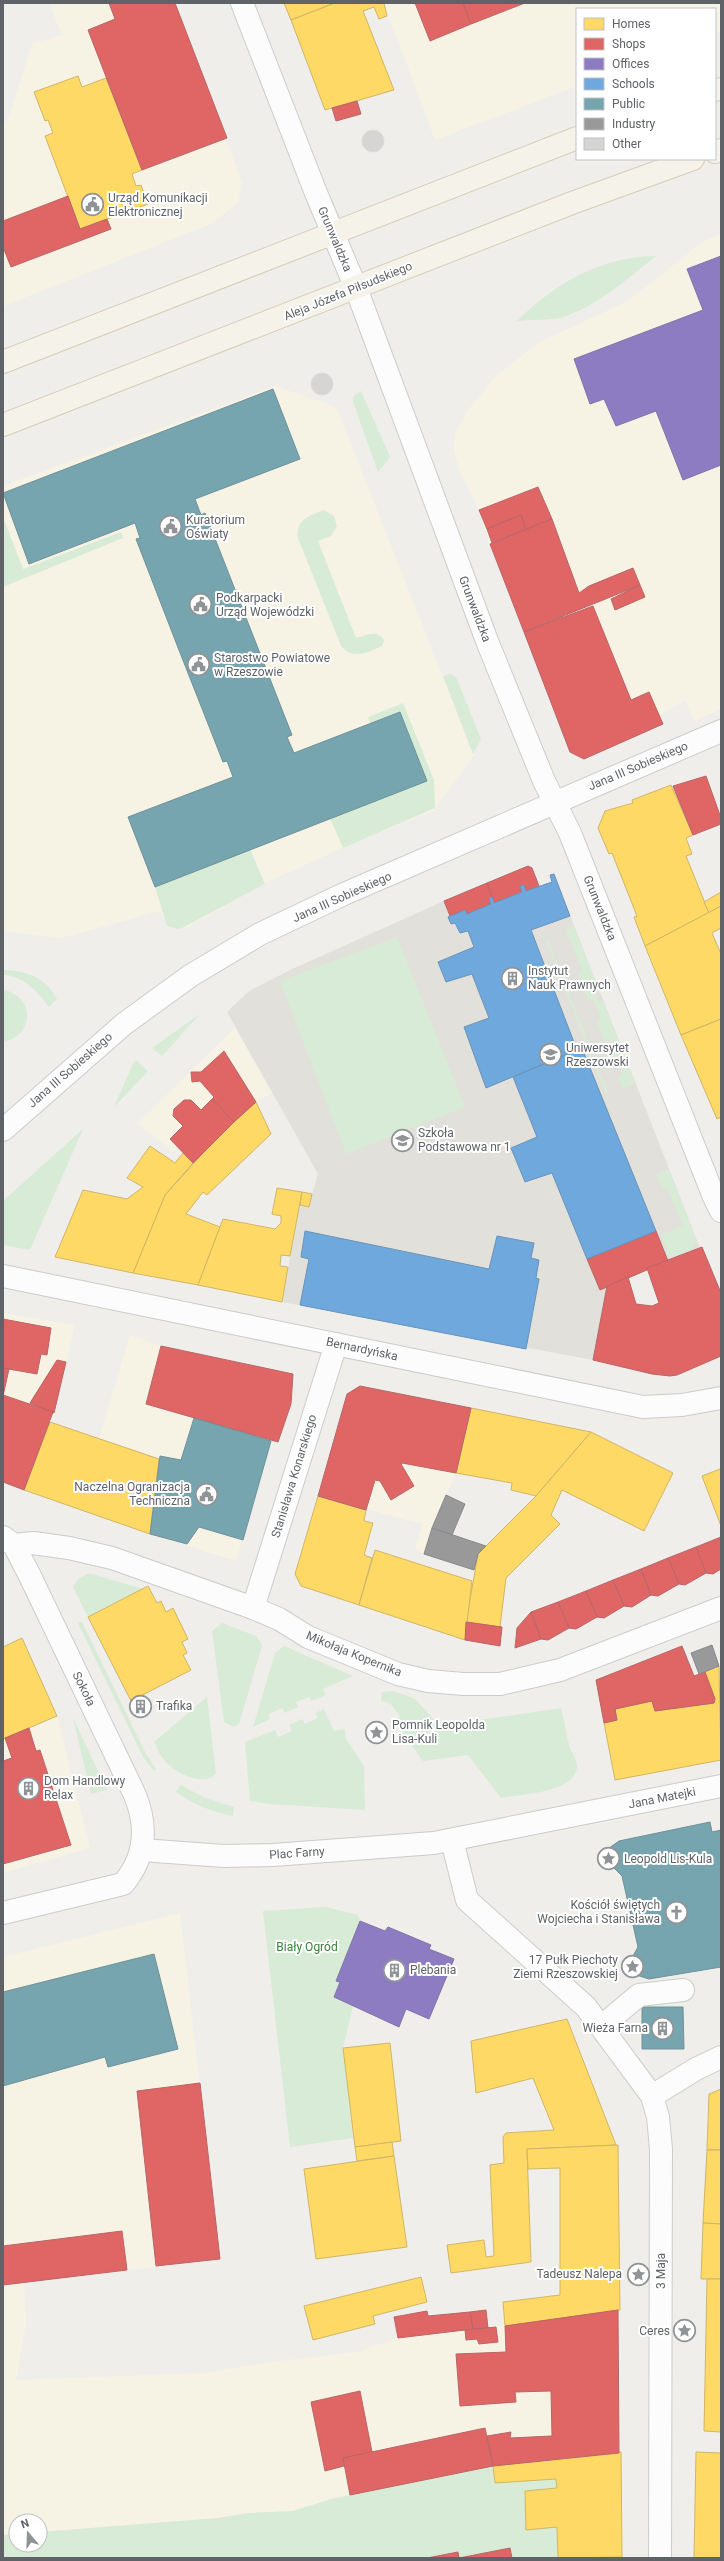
<svg xmlns="http://www.w3.org/2000/svg" width="724" height="2561" viewBox="0 0 724 2561" font-family="Roboto,sans-serif">
<rect width="100%" height="100%" fill="#efeeea"/>
<g fill="#f7f3e4">
<polygon points="49,3 175,3 242,182 238,203 211,224 3,306 3,123 8,120 32,44 62,35"/>
<polygon points="384,3 721,3 721,30 715,33 715,9 577,9 577,86 435,140"/>
<polygon points="721,234 721,709 694,721 685,700 584,759 570,752 490,544 479,510 459,469 454,450 455,435 468,410 497,375 540,342 628,301 704,241"/>
<polygon points="275,386 336,407 474,755 434,810 349,845 270,881 187,927 169,927 160,911 61,938 3,931 3,486"/>
<polygon points="235,1028 272,1093 256,1102 224,1130 193,1163 178,1147 173,1152 138,1123"/>
<polygon points="3,1313 75,1325 54,1413 24,1490 3,1482"/>
<polygon points="130,1335 161,1346 293,1374 288,1415 278,1442 271,1441 236,1561 150,1534 159,1459 99,1439"/>
<polygon points="359,1386 471,1408 456,1473 432,1528 424,1554 415,1549 422,1524 318,1496 347,1394"/>
<polygon points="57,1716 90,1848 3,1873 3,1739"/>
<polygon points="180,1913 220,2259 24,2283 26,2324 16,2380 203,2373 271,2362 357,2352 398,2338 618,2310 619,2453 493,2466 331,2499 293,2511 248,2513 218,2518 40,2532 40,2521 16,2521 16,2534 3,2535 3,1957"/>
</g>
<polygon fill="#e2e0da" points="554,874 700,1248 607,1286 593,1360 282,1302 302,1192 312,1194 318,1174 227,1012 249,991 290,970 444,901 450,916 552,882 550,875"/>
<g fill="#d8ebd6">
<path d="M 656,256 C 628,278 598,306 563,317 C 550,321 531,319 517,321 C 556,283 600,257 656,256 Z"/>
<polygon points="361,391 390,457 378,472 353,402 354,396"/>
<path d="M 324,510 L 334,516 L 337,526 L 331,536 L 318,541 L 356,638 C 367,635 377,629 384,640 L 382,646 C 368,652 353,661 341,646 L 298,538 C 295,520 310,515 324,510 Z"/>
<polygon points="3,517 23,569 121,532 123,538 3,587"/>
<polygon points="450,674 456,677 481,739 473,754 443,676"/>
<polygon points="403,703 434,780 435,808 343,848 330,818 427,781 400,712 370,723 368,717"/>
<polygon points="250,849 265,884 184,927 178,929 167,926 155,887"/>
<polygon points="574,926 598,987 594,987 594,993 600,1003 602,999 635,1084 623,1088 618,1076 622,1073 618,1062 613,1064 609,1053 614,1051 610,1040 605,1042 597,1022 601,1020 593,998 588,1000 578,972 582,970 566,930"/>
<polygon points="397,937 465,1107 346,1154 280,981"/>
<polygon points="547,938 608,1093 606,1094 545,939"/>
<path d="M 3,970 C 26,970 46,978 57,999 L 49,1007 C 38,992 24,976 3,975 Z"/>
<path d="M 3,990 C 35,995 35,1036 3,1042 Z"/>
<polygon points="200,1014 162,1056 152,1048"/>
<polygon points="136,1060 148,1071 114,1107 133,1064"/>
<polygon points="83,1129 30,1250 3,1245 3,1201"/>
<polygon points="669,1169 697,1242 693,1244 694,1248 670,1258 661,1235 683,1226 667,1188 662,1189 656,1174"/>
<polygon points="87,1574 92,1574 143,1589 88,1617 73,1587 78,1579"/>
<polygon points="82,1622 146,1754 156,1769 154,1771 143,1757 78,1623"/>
<polygon points="222,1623 256,1636 262,1646 239,1724 234,1727 224,1722 212,1631"/>
<polygon points="284,1646 353,1676 323,1689 326,1695 312,1701 309,1697 296,1702 298,1707 285,1713 282,1708 269,1714 270,1719 253,1727 275,1653"/>
<path d="M 393,1691 L 415,1699 L 440,1726 L 561,1708 C 564,1720 566,1733 569,1745 C 571,1752 576,1757 577,1765 C 578,1793 521,1794 501,1798 L 468,1755 L 423,1761 L 395,1722 L 400,1716 L 390,1703 L 381,1701 L 382,1692 Z"/>
<path d="M 207,1697 L 216,1774 C 203,1787 175,1773 165,1761 C 160,1756 157,1748 154,1742 Z"/>
<polygon points="324,1709 334,1731 345,1729 346,1739 364,1766 365,1810 270,1804 250,1801 245,1742 275,1730 278,1737 292,1731 289,1725 302,1719 305,1724 318,1718 315,1713"/>
<polygon points="73,1718 107,1790 91,1794"/>
<path d="M 181,1785 L 205,1798 L 234,1807 L 233,1816 C 212,1812 193,1804 176,1792 Z"/>
<polygon points="326,1907 358,1915 360,1921 336,1981 340,1982 334,1997 353,2006 343,2048 353,2138 290,2147 263,1911"/>
<polygon points="621,2452 622,2557 3,2558 3,2535 16,2534 16,2545 40,2545 40,2532 218,2518 248,2513 293,2511 331,2499 493,2466"/>
</g>
<g fill="#ffd966" stroke="#cfb667">
<polygon points="284,3 335,3 291,20"/>
<polygon points="335,3 384,3 387,16 379,19 374,7 363,11 394,90 325,110 291,20"/>
<polygon points="78,76 82,87 106,78 142,170 132,174 136,186 141,185 148,204 80,229 45,136 53,133 48,120 45,121 34,92"/>
<polygon points="671,785 693,835 686,838 692,854 686,856 709,913 645,946 634,917 637,916 612,853 609,854 598,828 605,811 633,803 632,800"/>
<polygon points="721,892 721,906 709,913 704,902"/>
<polygon points="721,906 721,928 712,933 721,954 721,1019 681,1035 645,946"/>
<polygon points="721,1019 721,1117 717,1119 681,1035"/>
<polygon points="256,1102 271,1134 207,1195 203,1192 186,1214 220,1227 198,1285 133,1273 165,1195 224,1130"/>
<polygon points="150,1146 175,1163 183,1153 193,1163 165,1195 133,1273 55,1257 83,1190 127,1199 143,1187 127,1178"/>
<polygon points="277,1188 302,1192 290,1256 281,1255 280,1266 288,1267 282,1302 198,1285 223,1219 275,1229 281,1223 281,1216 272,1214"/>
<polygon points="302,1192 312,1194 309,1207 300,1205"/>
<polygon points="471,1408 591,1432 536,1496 511,1490 512,1483 456,1473"/>
<polygon points="50,1422 159,1459 150,1534 24,1490"/>
<polygon points="591,1432 673,1473 644,1531 562,1490 551,1515 560,1524 506,1578 500,1627 466,1622 478,1554 536,1496"/>
<polygon points="720,1469 721,1469 721,1526 702,1476"/>
<polygon points="318,1496 366,1510 364,1521 373,1523 364,1555 372,1558 359,1605 301,1586 295,1574"/>
<polygon points="375,1550 472,1581 465,1640 359,1605"/>
<polygon points="148,1586 157,1603 161,1601 166,1612 173,1608 188,1639 182,1642 187,1653 183,1655 191,1670 131,1701 88,1617"/>
<polygon points="22,1638 57,1716 3,1739 3,1647"/>
<polygon points="719,1666 721,1760 615,1780 604,1723 617,1720 615,1709 652,1701 655,1711 714,1703 715,1699 705,1672"/>
<polygon points="567,2019 616,2145 527,2149 531,2262 451,2273 447,2245 484,2240 486,2257 494,2256 490,2165 504,2163 503,2137 506,2133 554,2130 533,2078 476,2093 471,2041"/>
<polygon points="390,2043 401,2141 355,2147 343,2048"/>
<polygon points="721,2089 721,2150 707,2150 709,2094"/>
<polygon points="392,2142 394,2156 357,2161 355,2147"/>
<polygon points="618,2145 620,2310 505,2326 503,2302 560,2295 560,2168 528,2169 527,2149"/>
<polygon points="707,2150 721,2150 721,2224 703,2223"/>
<polygon points="394,2156 407,2247 316,2259 304,2169"/>
<polygon points="703,2223 721,2224 721,2279 701,2279"/>
<polygon points="421,2277 427,2302 373,2316 375,2324 313,2340 304,2306"/>
<polygon points="707,2279 721,2279 721,2432 704,2431"/>
<polygon points="621,2452 622,2557 558,2558 557,2527 526,2530 525,2491 557,2488 556,2479 495,2483 493,2466"/>
<polygon points="696,2452 721,2453 721,2558 694,2558"/>
</g>
<g fill="#e06666" stroke="#b96567">
<polygon points="109,3 175,3 227,138 142,170 88,30 115,19"/>
<polygon points="415,3 463,3 471,24 430,41"/>
<polygon points="463,3 525,3 471,24"/>
<polygon points="357,101 361,114 336,121 332,108"/>
<polygon points="68,196 80,229 107,219 111,229 11,267 3,247 3,221"/>
<polygon points="538,487 552,519 526,529 521,515 487,529 479,510"/>
<polygon points="521,515 526,529 492,543 487,529"/>
<polygon points="552,519 579,593 589,586 633,568 640,585 524,632 490,544"/>
<polygon points="640,585 645,597 615,610 611,599"/>
<polygon points="593,606 631,700 649,692 663,724 584,759 570,752 524,632"/>
<polygon points="706,776 721,818 721,824 693,835 673,786"/>
<polygon points="528,866 532,868 539,886 526,891 524,885 520,886 522,892 494,903 487,883"/>
<polygon points="487,883 492,897 489,898 491,904 467,914 465,910 450,916 444,901"/>
<polygon points="224,1051 256,1102 234,1122 212,1099 214,1097 200,1081 192,1082 191,1072 201,1072"/>
<polygon points="212,1099 234,1122 193,1163 170,1139 183,1126 173,1116 174,1109 184,1100 191,1100 201,1110"/>
<polygon points="656,1231 668,1261 600,1290 587,1259"/>
<polygon points="702,1247 721,1293 721,1356 677,1375 670,1376 652,1374 593,1360 607,1286 628,1277 636,1304 652,1306 659,1303 647,1268"/>
<polygon points="3,1319 51,1328 47,1355 41,1354 37,1374 3,1368"/>
<polygon points="161,1346 293,1374 291,1404 278,1442 146,1404"/>
<polygon points="57,1360 66,1362 54,1413 30,1403"/>
<polygon points="3,1368 9,1369 3,1396"/>
<polygon points="360,1386 471,1408 456,1473 402,1463 401,1464 414,1486 391,1500 380,1481 375,1480 366,1510 318,1496 347,1394"/>
<polygon points="3,1395 53,1412 24,1490 3,1482"/>
<polygon points="721,1537 721,1569 713,1574 706,1573 696,1547"/>
<polygon points="696,1547 706,1573 685,1585 679,1584 668,1558"/>
<polygon points="668,1558 679,1584 658,1596 651,1595 641,1569"/>
<polygon points="641,1569 651,1595 632,1607 624,1606 613,1580"/>
<polygon points="613,1580 624,1606 604,1618 597,1617 586,1591"/>
<polygon points="586,1591 597,1617 576,1629 569,1628 558,1602"/>
<polygon points="558,1602 569,1628 548,1640 541,1639 531,1612"/>
<polygon points="531,1612 541,1639 515,1648 517,1628"/>
<polygon points="466,1622 502,1627 500,1646 465,1640"/>
<polygon points="682,1646 694,1676 705,1672 715,1699 714,1703 655,1711 652,1701 615,1709 617,1720 604,1723 596,1680"/>
<circle cx="140" cy="1707" r="6"/>
<polygon points="29,1728 36,1751 40,1750 71,1845 3,1864 3,1761 12,1758 5,1738"/>
<polygon points="200,2083 220,2259 156,2266 137,2091"/>
<polygon points="122,2231 127,2270 3,2285 3,2246"/>
<polygon points="486,2310 488,2328 473,2329 470,2312"/>
<polygon points="618,2310 619,2453 493,2466 487,2436 511,2432 510,2438 552,2436 551,2391 515,2392 516,2402 460,2406 456,2354 506,2352 505,2326"/>
<polygon points="427,2311 428,2316 470,2312 473,2329 398,2338 394,2317"/>
<polygon points="496,2327 498,2342 479,2344 477,2339 466,2340 465,2330"/>
<polygon points="360,2391 372,2452 343,2458 344,2466 325,2471 311,2402"/>
<polygon points="485,2428 493,2466 350,2495 343,2458"/>
<polygon points="510,2548 512,2558 427,2558 458,2552 459,2558"/>
</g>
<g fill="#8e7cc3" stroke="#8074a8">
<polygon points="721,256 721,465 683,480 656,411 616,426 604,399 590,404 574,359 703,310 687,269"/>
<polygon points="360,1921 385,1931 388,1927 431,1945 429,1949 454,1959 429,2019 406,2009 399,2027 334,1997 340,1982 336,1981"/>
</g>
<g fill="#6fa8dc" stroke="#6a93b9">
<polygon points="554,874 570,916 531,930 577,1050 486,1088 464,1027 489,1018 472,974 446,982 438,962 474,947 468,931 460,933 455,923 451,924 448,917 465,910 467,914 491,904 489,898 492,897 494,903 522,892 520,886 524,885 526,891 552,882 550,875"/>
<polygon points="582,1048 656,1231 587,1259 552,1173 525,1182 511,1148 537,1137 513,1077"/>
<polygon points="305,1231 489,1269 497,1236 534,1243 531,1258 539,1260 536,1278 539,1279 526,1349 300,1305 309,1259 301,1257"/>
</g>
<g fill="#76a5af" stroke="#6f919a">
<polygon points="273,389 300,459 195,499 201,515 205,513 292,735 287,737 294,753 400,712 427,781 155,887 128,817 233,777 227,761 223,762 177,645 136,539 140,538 135,523 29,564 3,493"/>
<polygon points="194,1418 271,1441 243,1540 199,1527 187,1544 150,1534 160,1456 181,1460"/>
<polygon points="710,1822 712,1832 721,1830 721,1967 649,1979 633,1974 633,1956 638,1947 622,1876 614,1868 605,1851 619,1841"/>
<polygon points="154,1954 178,2049 108,2067 105,2057 3,2086 3,1992"/>
<polygon points="642,2007 683,2007 684,2049 642,2049"/>
</g>
<g fill="#999" stroke="#88898a">
<polygon points="446,1495 465,1504 452,1535 432,1528"/>
<polygon points="432,1528 486,1546 478,1554 474,1570 424,1554"/>
<polygon points="712,1645 719,1666 699,1674 691,1653"/>
</g>
<g fill="#d6d5d3" stroke="#deddd9">
<circle cx="373" cy="141" r="11"/>
<circle cx="322" cy="384" r="11"/>
</g>
<g fill="none" stroke-linecap="round" stroke-linejoin="round">
<defs>
<g id="minor">
<polyline points="242,3 316,193 356,288 487,641 544,781 570,833 714,1197 721,1211"/>
<polyline points="3,1130 124,1024 190,976 260,934 344,894 721,731"/>
<polyline points="3,1276 643,1407 682,1405 721,1398"/>
<polyline points="14,1545 33,1543 69,1548 112,1558 253,1608 279,1619 308,1637 398,1674 428,1681 463,1684 500,1684 560,1670 721,1608"/>
<polyline points="253,1608 336,1344"/>
<polyline points="452,1840 467,1900 586,2007 652,2096 658,2117 661,2149 660,2558"/>
<polyline points="142,1850 224,1856 273,1855 434,1843 721,1786"/>
<path d="M 3,1913 L 123,1884 C 146,1857 148,1825 134,1793 L 29,1574 L 14,1545 L 3,1537"/>
<polyline points="602,2026 639,1995 683,1990"/>
<polyline points="652,2096 696,2069 721,2057"/>
</g>
<g id="major">
<polyline points="715,90 721,89"/>
<polyline points="715,152 721,150"/>
<polyline points="3,362 577,138"/>
<polyline points="3,425 572,203 693,159"/>
</g>
</defs>
<use href="#minor" stroke="#cbcccc" stroke-width="24"/>
<use href="#major" stroke="#d7ceb8" stroke-width="24"/>
<use href="#minor" stroke="#fdfcfc" stroke-width="22"/>
<use href="#major" stroke="#f4f2e9" stroke-width="22"/>
</g>
<defs>
<symbol id="civic-ring" viewBox="-11 -11 22 22"><circle r="9.5" fill="#fff" stroke="#919496" stroke-width="1.5"/><path d="M-.6-6.5H3V-4.5H.6V-3L4-1V1h2V6H-6V1h2V-1L-.6-3ZM-1.2 2.5V6h2.4V2.5Z" fill="#919496"/></symbol>
<symbol id="building-ring" viewBox="-11 -11 22 22"><circle r="9.5" fill="#fff" stroke="#919496" stroke-width="1.5"/><path d="M-4-6H4V6H1V3H-1V6H-4ZM-2.5-4.3h1.7v1.8h-1.7ZM.8-4.3h1.7v1.8H.8ZM-2.5-1h1.7V.8h-1.7ZM.8-1h1.7V.8H.8Z" fill="#919496"/></symbol>
<symbol id="university-ring" viewBox="-11 -11 22 22"><circle r="9.5" fill="#fff" stroke="#919496" stroke-width="1.5"/><path d="M0-5L7-2L0 1L-7-2ZM-4 1L0 2.5L4 1V4Q0 6-4 4Z" fill="#919496"/></symbol>
<symbol id="school-ring" viewBox="-11 -11 22 22"><circle r="9.5" fill="#fff" stroke="#919496" stroke-width="1.5"/><path d="M0-5L7-2L0 1L-7-2ZM-4 1L0 2.5L4 1V4Q0 6-4 4Z" fill="#919496"/></symbol>
<symbol id="sight-ring" viewBox="-11 -11 22 22"><circle r="9.5" fill="#fff" stroke="#919496" stroke-width="1.5"/><path d="M0-6L1.8-2.2L6-1.7L2.9 1.2L3.7 5.4L0 3.3L-3.7 5.4L-2.9 1.2L-6-1.7L-1.8-2.2Z" fill="#919496"/></symbol>
<symbol id="church-ring" viewBox="-11 -11 22 22"><circle r="9.5" fill="#fff" stroke="#919496" stroke-width="1.5"/><path d="M-1.2-6h2.4v3.5h3.3v2.4h-3.3V6h-2.4V-.1h-3.3v-2.4h3.3Z" fill="#919496"/></symbol>
</defs>
<g fill-rule="evenodd">
<use href="#civic-ring" x="80" y="192" width="25" height="25"/>
<use href="#civic-ring" x="158" y="514" width="25" height="25"/>
<use href="#civic-ring" x="188" y="592" width="25" height="25"/>
<use href="#civic-ring" x="186" y="652" width="25" height="25"/>
<use href="#building-ring" x="500" y="966" width="25" height="25"/>
<use href="#university-ring" x="538" y="1042" width="25" height="25"/>
<use href="#school-ring" x="390" y="1128" width="25" height="25"/>
<use href="#civic-ring" x="194" y="1482" width="25" height="25"/>
<use href="#building-ring" x="128" y="1694" width="25" height="25"/>
<use href="#sight-ring" x="364" y="1720" width="25" height="25"/>
<use href="#building-ring" x="16" y="1776" width="25" height="25"/>
<use href="#sight-ring" x="596" y="1846" width="25" height="25"/>
<use href="#church-ring" x="664" y="1900" width="25" height="25"/>
<use href="#sight-ring" x="620" y="1954" width="25" height="25"/>
<use href="#building-ring" x="382" y="1958" width="25" height="25"/>
<use href="#building-ring" x="650" y="2016" width="25" height="25"/>
<use href="#sight-ring" x="626" y="2262" width="25" height="25"/>
<use href="#sight-ring" x="672" y="2318" width="25" height="25"/>
</g>
<g text-anchor="middle" stroke-width="4" stroke-linejoin="round" paint-order="stroke">
<g font-size="12" fill="#5f6368" stroke="#fff" text-anchor="start">
<text x="108" y="202">Urząd Komunikacji<tspan x="108" dy="14">Elektronicznej</tspan></text>
<text x="186" y="524">Kuratorium<tspan x="186" dy="14">Oświaty</tspan></text>
<text x="216" y="602">Podkarpacki<tspan x="216" dy="14">Urząd Wojewódzki</tspan></text>
<text x="214" y="662">Starostwo Powiatowe<tspan x="214" dy="14">w Rzeszowie</tspan></text>
<text x="528" y="975">Instytut<tspan x="528" dy="14">Nauk Prawnych</tspan></text>
<text x="566" y="1052">Uniwersytet<tspan x="566" dy="14">Rzeszowski</tspan></text>
<text x="418" y="1137">Szkoła<tspan x="418" dy="14">Podstawowa nr 1</tspan></text>
<text x="190" y="1491" text-anchor="end">Naczelna Ogranizacja<tspan x="190" dy="14">Techniczna</tspan></text>
<text x="156" y="1710">Trafika</text>
<text x="392" y="1729">Pomnik Leopolda<tspan x="392" dy="14">Lisa-Kuli</tspan></text>
<text x="44" y="1785">Dom Handlowy<tspan x="44" dy="14">Relax</tspan></text>
<text x="624" y="1863">Leopold Lis-Kula</text>
<text x="660" y="1909" text-anchor="end">Kościół świętych<tspan x="660" dy="14">Wojciecha i Stanisława</tspan></text>
<text x="618" y="1964" text-anchor="end">17 Pułk Piechoty<tspan x="618" dy="14">Ziemi Rzeszowskiej</tspan></text>
<text x="410" y="1974">Plebania</text>
<text x="648" y="2032" text-anchor="end">Wieża Farna</text>
<text x="622" y="2278" text-anchor="end">Tadeusz Nalepa</text>
<text x="670" y="2335" text-anchor="end">Ceres</text>
</g>
<g font-size="12" fill="#5f6368" stroke="#fff">
<text transform="translate(335 239) rotate(67)" y="4">Grunwaldzka</text>
<text transform="translate(348 291) rotate(-22)" y="4">Aleja Józefa Piłsudskiego</text>
<text transform="translate(475 609) rotate(69)" y="4">Grunwaldzka</text>
<text transform="translate(638 766) rotate(-23)" y="4">Jana III Sobieskiego</text>
<text transform="translate(342 897) rotate(-24)" y="4">Jana III Sobieskiego</text>
<text transform="translate(600 908) rotate(68)" y="4">Grunwaldzka</text>
<text transform="translate(70 1070) rotate(-41)" y="4">Jana III Sobieskiego</text>
<text transform="translate(362 1349) rotate(12)" y="4">Bernardyńska</text>
<text transform="translate(294 1476) rotate(-73)" y="4">Stanisława Konarskiego</text>
<text transform="translate(354 1654) rotate(22)" y="4">Mikołaja Kopernika</text>
<text transform="translate(84 1689) rotate(64)" y="4">Sokoła</text>
<text transform="translate(662 1798) rotate(-11)" y="4">Jana Matejki</text>
<text transform="translate(297 1853) rotate(-4)" y="4">Plac Farny</text>
<text transform="translate(661 2271) rotate(-90)" y="4">3 Maja</text>
</g>
<g font-size="12" fill="#348238" stroke="#fff">
<text x="307" y="1951">Biały Ogród</text>
</g>
</g>
<rect width="724" height="2561" fill="none" stroke="#5f6368" stroke-width="8"/>
<rect x="576" y="8" width="140" height="152" fill="#ffffff" stroke="#bfc1c3"/>
<rect x="584" y="18" width="20" height="12" fill="#ffd966" stroke="#bfc1c3"/>
<text x="612" y="28" font-size="12" fill="#5f6368">Homes</text>
<rect x="584" y="38" width="20" height="12" fill="#e06666" stroke="#bfc1c3"/>
<text x="612" y="48" font-size="12" fill="#5f6368">Shops</text>
<rect x="584" y="58" width="20" height="12" fill="#8e7cc3" stroke="#bfc1c3"/>
<text x="612" y="68" font-size="12" fill="#5f6368">Offices</text>
<rect x="584" y="78" width="20" height="12" fill="#6fa8dc" stroke="#bfc1c3"/>
<text x="612" y="88" font-size="12" fill="#5f6368">Schools</text>
<rect x="584" y="98" width="20" height="12" fill="#76a5af" stroke="#bfc1c3"/>
<text x="612" y="108" font-size="12" fill="#5f6368">Public</text>
<rect x="584" y="118" width="20" height="12" fill="#999999" stroke="#bfc1c3"/>
<text x="612" y="128" font-size="12" fill="#5f6368">Industry</text>
<rect x="584" y="138" width="20" height="12" fill="#d6d5d3" stroke="#bfc1c3"/>
<text x="612" y="148" font-size="12" fill="#5f6368">Other</text>
<g transform="translate(28 2533) rotate(341)"><circle r="19" fill="#ffffff" stroke="#bfc1c3"/>
<path d="M0-3L7 15L0 10L-7 15Z" fill="#919496"/>
<text y="-6" font-size="11" font-weight="bold" text-anchor="middle" fill="#5f6368">N</text>
</g>
</svg>
